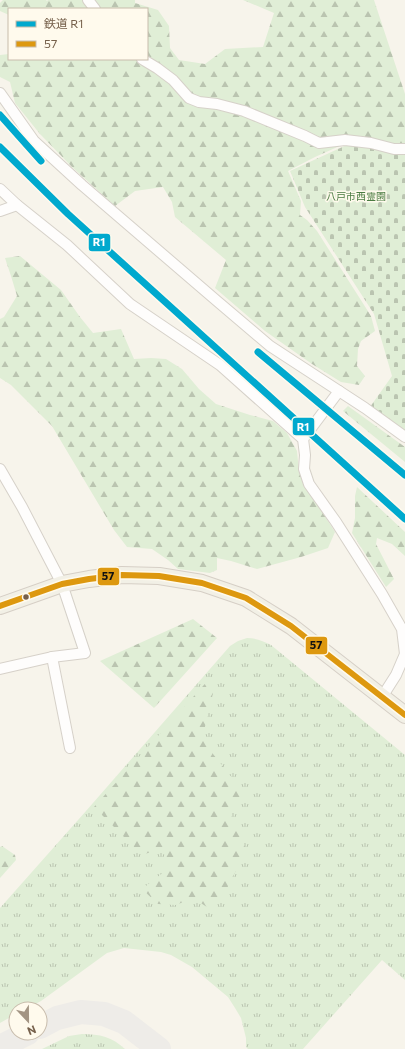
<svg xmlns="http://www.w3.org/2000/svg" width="405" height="1049" viewBox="0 0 405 1049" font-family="Commissioner,'Noto Sans JP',sans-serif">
<defs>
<pattern id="grass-tufts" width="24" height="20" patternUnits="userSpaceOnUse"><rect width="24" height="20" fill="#e0eed6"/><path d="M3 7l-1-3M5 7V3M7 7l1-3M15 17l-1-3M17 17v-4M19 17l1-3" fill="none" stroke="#bac4b0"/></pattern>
<pattern id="forest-firs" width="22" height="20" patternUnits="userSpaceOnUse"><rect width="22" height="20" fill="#e0eed6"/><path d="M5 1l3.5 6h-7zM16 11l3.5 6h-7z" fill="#bac4b0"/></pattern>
<pattern id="cemetery-stones" width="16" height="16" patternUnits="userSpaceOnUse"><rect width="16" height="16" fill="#e0eed6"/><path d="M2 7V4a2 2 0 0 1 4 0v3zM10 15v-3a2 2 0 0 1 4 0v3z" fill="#bac4b0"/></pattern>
</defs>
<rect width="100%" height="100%" fill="#f7f4eb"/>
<g fill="url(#grass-tufts)">
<path d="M 247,638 C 256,638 263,641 271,645 L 405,755 L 405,980 L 382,960 L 303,1049 L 248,1049 L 246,1047 L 246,1038 L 241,1018 L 235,1008 L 228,997 L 192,967 L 171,955 L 161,952 L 124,948 L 107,953 L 41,1001 L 26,1009 L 16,1009 L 16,1014 L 0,1023 L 0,908 L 86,811 L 230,646 L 238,641 Z"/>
<path d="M 82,1034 C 100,1034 112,1037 125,1049 L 42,1049 L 69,1036 Z"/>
</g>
<g fill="url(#forest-firs)">
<polygon points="3,0 46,0 47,1 48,0 135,0 135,3 158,10 169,26 170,48 179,60 205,64 225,49 263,47 274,13 243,0 374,0 405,94 405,145 391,145 362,136 315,157 288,171 301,201 300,215 307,220 317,231 371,316 375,331 361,341 358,349 357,366 365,376 359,385 341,382 312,364 265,331 215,288 226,260 175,217 172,202 163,187 135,191 115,206 72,167 40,134 15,103 10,82 0,77 0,55 9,54 9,59 147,59 147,9 9,9 9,15 0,11 0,3"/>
<polygon points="20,256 61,290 80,317 93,333 121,329 134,359 151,358 166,359 182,369 199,389 216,404 250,415 273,421 287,433 297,451 299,471 303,482 335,532 328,548 301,557 257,569 231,561 217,558 217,570 210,573 178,569 168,560 152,549 127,547 114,530 52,426 11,385 0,378 0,319 4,317 17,296 11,276 5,258"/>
<polygon points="348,406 405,447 405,462 343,411"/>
<polygon points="357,487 405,532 405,556 392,544 377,538 376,544 394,579 386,587 352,533 355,518 355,496"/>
<polygon points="193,619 217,638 154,708 100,661"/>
<polygon points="212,676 213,693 204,731 213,754 237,784 242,801 232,813 229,828 241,833 246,851 221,900 210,909 193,898 176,905 158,904 142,889 169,868 165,855 157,850 142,855 94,807"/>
<polygon points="2,846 15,855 16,860 0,878 0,847"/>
</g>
<polygon fill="url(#cemetery-stones)" points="351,143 405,152 405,431 370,407 392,376 374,314 305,207 290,171"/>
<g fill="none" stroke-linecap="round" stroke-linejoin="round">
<g stroke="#eeece8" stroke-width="24">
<polyline points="40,1027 57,1018 81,1012 104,1014 124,1022 159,1049"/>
<polyline points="0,1047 28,1033"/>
</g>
<defs>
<g id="minor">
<polyline points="88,0 95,9"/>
<polyline points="142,59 157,68 173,80 189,98 199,102 217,104 244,111 305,136 319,143 345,140 371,143 394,149 405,149"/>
<polyline points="0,93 34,141 82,185 217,301 270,346 365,408 405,437"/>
<polyline points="0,189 17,205 67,245 130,304 220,365 303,439 305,455 304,469 309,484 336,522 382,594 402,629 405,654 396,675 382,697"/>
<polyline points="0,211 17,205"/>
<polyline points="303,439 339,391"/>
<polyline points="0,469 22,507 62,584 85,653 52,657 0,669"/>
<polyline points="52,657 70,748"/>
</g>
<polyline id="primary" points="0,606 62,584 89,579 122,575 159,576 202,583 246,598 291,626 405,715"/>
</defs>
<use href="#minor" stroke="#d6d1c9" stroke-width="12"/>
<use href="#primary" stroke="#d6cfc6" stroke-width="18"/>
<use href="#minor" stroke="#fefdfc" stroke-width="10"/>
<use href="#primary" stroke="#f2f0e6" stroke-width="16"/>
<defs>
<polyline id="bus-1" points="0,606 62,584 89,579 122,575 159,576 202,583 246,598 291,626 405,715"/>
</defs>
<use href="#bus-1" stroke="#fffaed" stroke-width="9"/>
<use href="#bus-1" stroke="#dd980f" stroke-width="6"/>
<defs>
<g id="rail-1">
<polyline points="0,115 41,161"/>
<polyline points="0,147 68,214 405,519"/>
<polyline points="258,352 405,475"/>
</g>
</defs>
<use href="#rail-1" stroke="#fffaed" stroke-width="10"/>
<use href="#rail-1" stroke="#00a9ce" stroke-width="7"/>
</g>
<circle fill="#76604b" stroke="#fffaed" stroke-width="1.5" cx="26" cy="597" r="3.5"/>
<g text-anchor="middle" stroke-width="3" stroke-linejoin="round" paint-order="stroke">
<g font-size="10" fill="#4b7c42" stroke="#fffaed">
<text x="356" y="200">八戸市西霊園</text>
</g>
</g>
<g stroke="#fffaed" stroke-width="1.5">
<rect x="88" y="233" width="23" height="19" rx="4" fill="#00a9ce"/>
<rect x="292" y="417" width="23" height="19" rx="4" fill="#00a9ce"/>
<rect x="97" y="567" width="23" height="19" rx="4" fill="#dd980f"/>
<rect x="305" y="636" width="23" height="19" rx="4" fill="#dd980f"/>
</g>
<g font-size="11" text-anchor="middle" font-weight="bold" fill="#fff">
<text x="99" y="246">R1</text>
<text x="303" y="431">R1</text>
</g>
<g font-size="11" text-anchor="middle" font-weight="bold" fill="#111">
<text x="108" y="580">57</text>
<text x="316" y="649">57</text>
</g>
<rect x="8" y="8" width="140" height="52" fill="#fffaed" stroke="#c8bcac"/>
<rect x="16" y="21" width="20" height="6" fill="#00a9ce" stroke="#c8bcac"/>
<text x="44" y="28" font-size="12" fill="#76604b">鉄道 R1</text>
<rect x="16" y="41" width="20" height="6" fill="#dd980f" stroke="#c8bcac"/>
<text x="44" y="48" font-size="12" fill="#76604b">57</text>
<g transform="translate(28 1021) rotate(158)"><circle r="19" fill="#fffaed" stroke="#c8bcac"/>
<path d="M0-3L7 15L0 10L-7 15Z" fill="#a39483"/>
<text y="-6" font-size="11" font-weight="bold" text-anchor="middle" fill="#76604b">N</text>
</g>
</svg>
